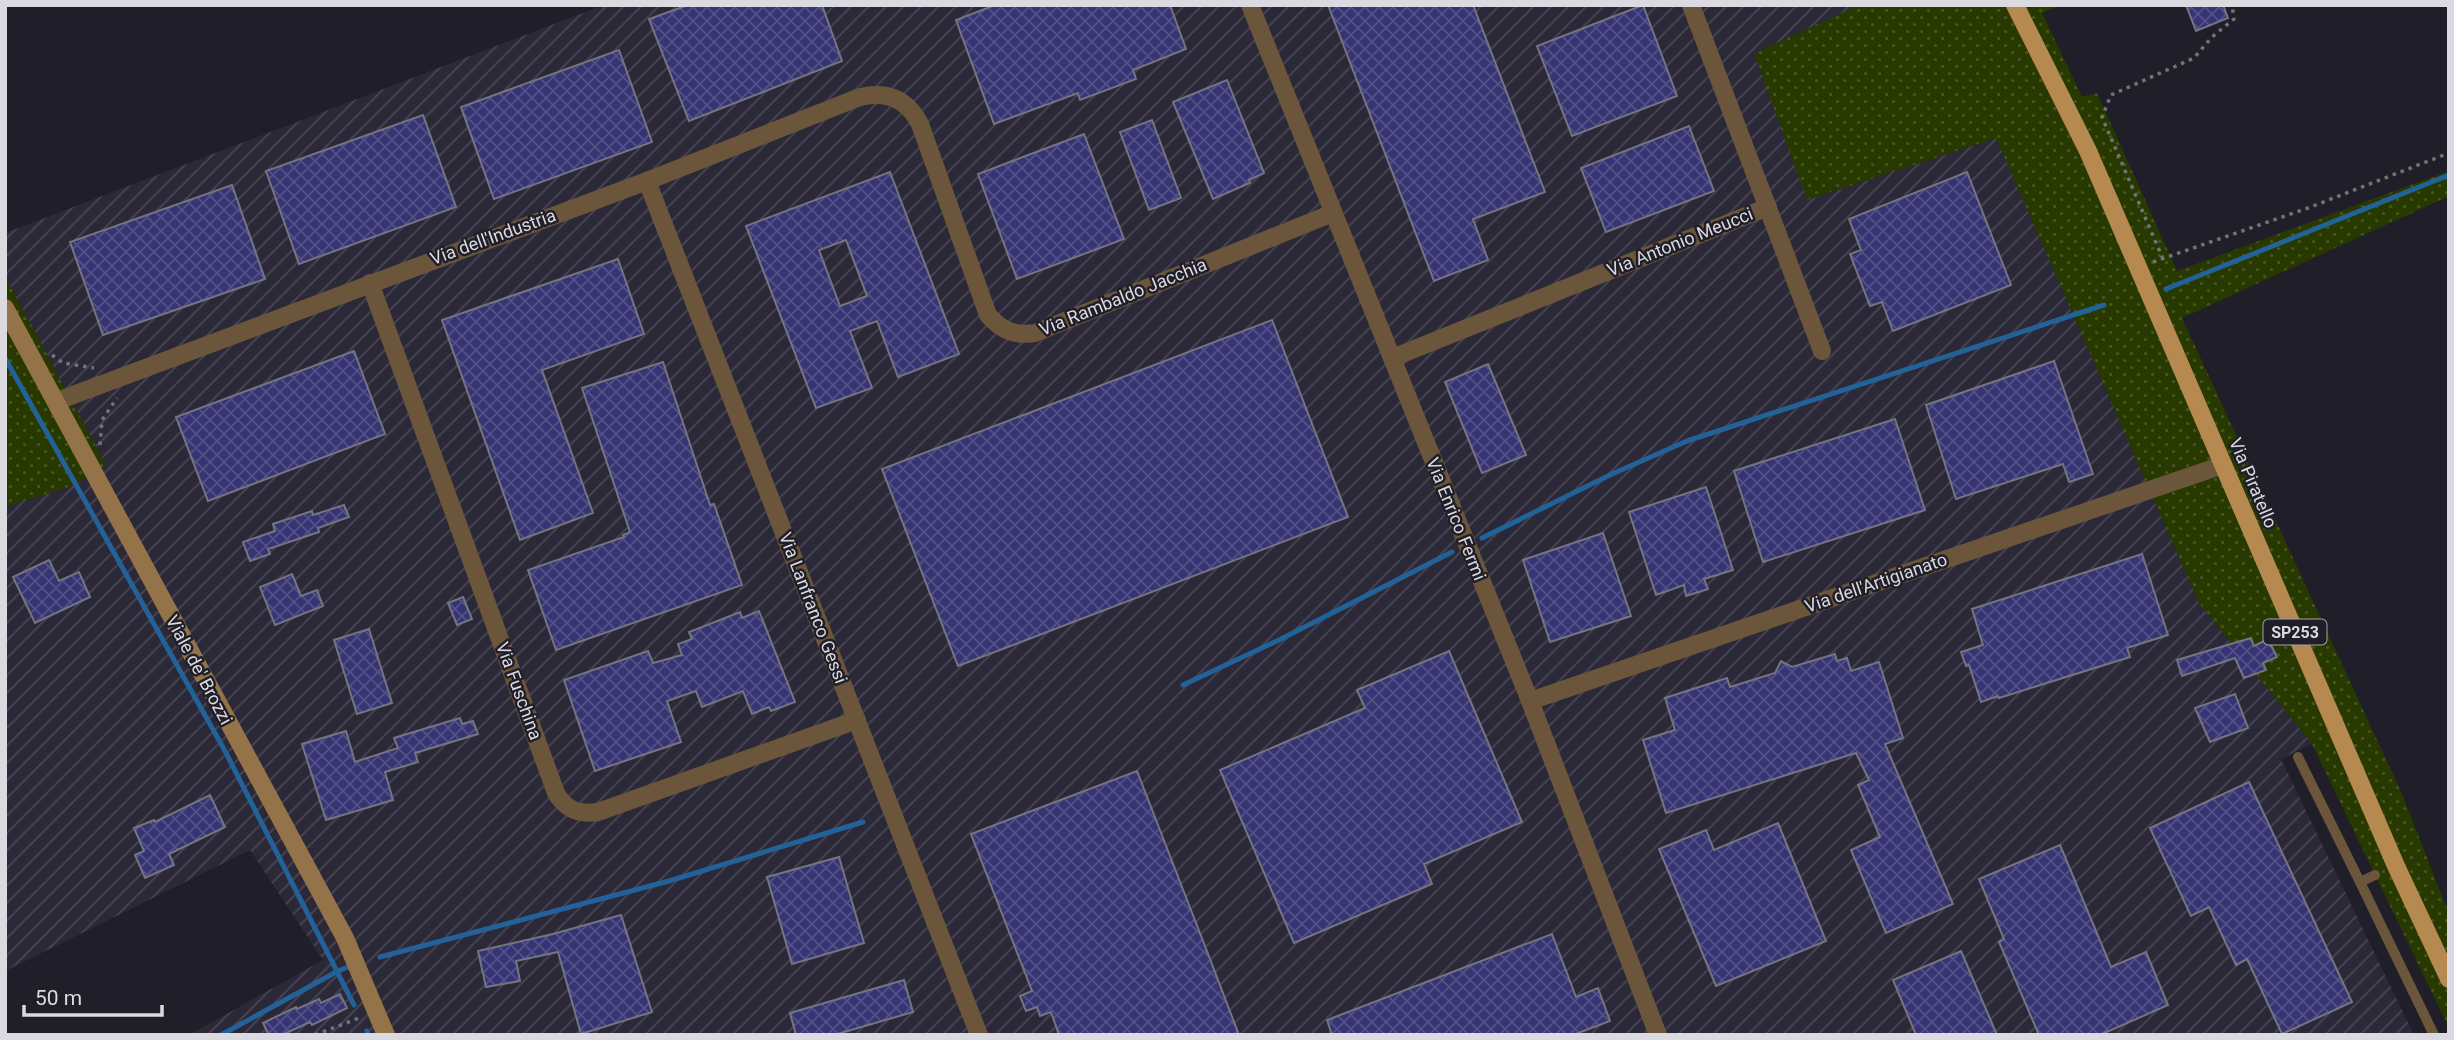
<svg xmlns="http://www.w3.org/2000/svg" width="2454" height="1040" viewBox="0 0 2454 1040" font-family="Roboto,sans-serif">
<defs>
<pattern id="industrial-furrows" width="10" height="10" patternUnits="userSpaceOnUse" patternTransform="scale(1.75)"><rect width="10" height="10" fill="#2b2937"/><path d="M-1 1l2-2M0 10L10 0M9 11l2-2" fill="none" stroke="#494754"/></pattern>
<pattern id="grass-dots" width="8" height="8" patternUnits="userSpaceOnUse" patternTransform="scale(1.75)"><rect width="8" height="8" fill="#283900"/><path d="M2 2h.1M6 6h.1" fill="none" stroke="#475525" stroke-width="1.8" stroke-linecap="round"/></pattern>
<pattern id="building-cross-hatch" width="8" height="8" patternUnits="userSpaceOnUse" patternTransform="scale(1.75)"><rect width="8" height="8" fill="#373474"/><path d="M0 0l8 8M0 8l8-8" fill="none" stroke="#535188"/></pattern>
</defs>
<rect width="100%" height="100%" fill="#201f29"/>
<polygon fill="url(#industrial-furrows)" points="604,5 1860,5 1754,53 1808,200 1996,138 2199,603 2312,744 2281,759 2414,1035 189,1035 323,960 250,850 5,971 5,507 72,486 106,465 5,276 5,233"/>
<g fill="url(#grass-dots)">
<polygon points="1860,5 2061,5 2042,13 2082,97 2097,93 2177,271 2449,171 2449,196 2182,318 2402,794 2449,914 2449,1028 2312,744 2199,603 1996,138 1807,200 1754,53"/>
<polygon points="5,276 106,465 72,486 5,507"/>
</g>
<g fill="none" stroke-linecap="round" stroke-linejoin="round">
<g stroke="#226298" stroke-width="5">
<polyline points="2166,289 2449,175"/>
<polyline points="5,358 225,751 354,1005"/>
<polyline points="1482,538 1612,474 1687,441 2104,305"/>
<polyline points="1183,685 1281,639 1452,552"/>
<polyline points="380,957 669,881 863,822"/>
<polyline points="367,1031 368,1035"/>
<polyline points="221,1035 338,971 353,965"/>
</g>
</g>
<g fill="url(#building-cross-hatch)" stroke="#747581" stroke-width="2" fill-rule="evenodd">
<polygon points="688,5 822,5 842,61 689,121 649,19"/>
<polygon points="995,5 1170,5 1186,49 1133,70 1136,79 1080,100 1078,93 994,124 956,20"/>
<polygon points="1328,5 1473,5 1545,192 1473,219 1488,260 1434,281"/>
<polygon points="1643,5 1677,96 1572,136 1537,46"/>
<polygon points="2186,5 2223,5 2228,18 2196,31"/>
<polygon points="619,50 652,142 494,199 461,107"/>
<polygon points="1227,80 1264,173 1249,180 1250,183 1213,199 1173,102"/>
<polygon points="423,115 456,207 299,264 266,171"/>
<polygon points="1152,120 1181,198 1149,210 1120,132"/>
<polygon points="1689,126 1714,191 1606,232 1581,168"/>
<polygon points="1084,134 1124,239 1017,279 978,174"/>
<path d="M 890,172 L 959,354 L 898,377 L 877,321 L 850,331 L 872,388 L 816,408 L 746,226 ZM 846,240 L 867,296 L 840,306 L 819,250 Z"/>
<polygon points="1967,172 2011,285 1893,331 1882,302 1870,306 1850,254 1861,250 1849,219"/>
<polygon points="232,185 265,279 103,335 70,242"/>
<polygon points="618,259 644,334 542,370 593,513 520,540 442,320"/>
<polygon points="1272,320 1348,517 958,666 882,469"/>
<polygon points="354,351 385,434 208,501 176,417"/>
<polygon points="2054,361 2093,474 2069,482 2063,464 1956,499 1926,405"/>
<polygon points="663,362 710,505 714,504 742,585 556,650 528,570 624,537 623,535 630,532 582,388"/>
<polygon points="1488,364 1526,455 1482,473 1445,382"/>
<polygon points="1895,419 1925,510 1763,562 1734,471"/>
<polygon points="1706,487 1733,570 1704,579 1708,589 1686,596 1684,585 1656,595 1629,512"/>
<polygon points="344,505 349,517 318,528 319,532 268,549 270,554 250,561 243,542 275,531 273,524 312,511 313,515"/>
<polygon points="1603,533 1631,616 1550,642 1523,560"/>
<polygon points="2142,554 2168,635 2127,648 2130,657 1999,698 1998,696 1981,702 1969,665 1966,666 1961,652 1983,645 1972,609"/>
<polygon points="49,560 59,581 79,572 90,597 35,623 13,577"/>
<polygon points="292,574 301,596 317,590 323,606 275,625 260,587"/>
<polygon points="463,597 472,619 457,625 448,603"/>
<polygon points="759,611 795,702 771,711 769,707 752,714 743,691 702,707 696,691 667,701 681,742 595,771 564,680 648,651 653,663 682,655 678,644 692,639 689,632 740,612 742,618"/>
<polygon points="369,629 392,703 357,714 334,640"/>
<polygon points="2251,638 2254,646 2268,639 2277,657 2263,663 2266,670 2244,678 2235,658 2182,676 2177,660"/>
<polygon points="1449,651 1522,822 1424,864 1432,884 1294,943 1220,770 1365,708 1357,690"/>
<polygon points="1835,654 1837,661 1847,658 1851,671 1879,662 1903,738 1885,744 1953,904 1886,933 1851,850 1880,837 1858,785 1869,780 1856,753 1666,813 1643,740 1675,730 1665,698 1727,678 1730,687 1775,673 1781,661 1792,667"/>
<polygon points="2235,694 2248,728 2210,742 2195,708"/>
<polygon points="460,718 462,724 473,721 478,734 415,753 418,762 385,772 393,800 326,820 302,744 346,731 355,762 398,748 394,738"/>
<polygon points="1137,771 1210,959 1239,1035 1059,1035 1051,1012 1040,1016 1037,1007 1026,1011 1020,996 1032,991 971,834"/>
<polygon points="2249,782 2352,1002 2282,1034 2247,959 2236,965 2209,907 2191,916 2150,828"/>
<polygon points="210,795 225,827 169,854 174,865 145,878 135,855 144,851 134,828 154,820 155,822"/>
<polygon points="1778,823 1826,941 1716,986 1659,849 1706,830 1714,850"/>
<polygon points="2060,845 2111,967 2146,952 2168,1005 2100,1035 2039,1035 1999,942 2004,939 1979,879"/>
<polygon points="839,857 864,943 792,964 767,877"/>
<polygon points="621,915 652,1012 581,1034 558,952 516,961 520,981 486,987 478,951 553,934"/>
<polygon points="1552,934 1576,997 1598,988 1610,1021 1573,1035 1332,1035 1327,1020"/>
<polygon points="1961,951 1997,1035 1916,1035 1893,980"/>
<polygon points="904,980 913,1012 834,1035 796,1035 790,1013"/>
<polygon points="340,994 347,1008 312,1025 310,1022 282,1035 269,1035 263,1023 296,1007 297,1009 319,999 321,1003"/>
</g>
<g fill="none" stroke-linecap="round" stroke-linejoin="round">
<g stroke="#72727a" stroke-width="3.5" stroke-dasharray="3.5 5" stroke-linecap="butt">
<polyline points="2163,259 2102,117 2111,95 2194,58 2212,37 2234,19 2232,5"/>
<polyline points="2153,262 2308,208 2449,153"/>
<polyline points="52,355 63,363 94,368"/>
<polyline points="100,445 102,420 117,398"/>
<polyline points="315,1035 359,1018"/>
</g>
<g stroke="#6b563b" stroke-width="10">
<polyline points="2298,757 2360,882"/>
<polyline points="2375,875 2360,882 2434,1035"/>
</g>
<g stroke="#6b563b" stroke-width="18">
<polyline points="1250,5 1530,701 1658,1035"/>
<polyline points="1691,5 1822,351"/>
<polyline points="647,181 979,1035"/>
<path d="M 370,283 L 556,793 C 566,810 579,815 598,812 L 857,720"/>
<polyline points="1392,358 1768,207"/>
<path d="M 57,401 L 647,181 L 860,97 C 887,91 907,99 920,124 L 988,315 C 1002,331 1015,336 1035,333 L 1333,213"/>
<polyline points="1530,701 2223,465"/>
</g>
<polyline stroke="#957348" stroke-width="18" points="5,308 345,938 386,1035"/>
<polyline stroke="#b68951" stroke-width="18" points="2015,5 2088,151 2396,866 2449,979"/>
</g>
<g text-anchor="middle" stroke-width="5" stroke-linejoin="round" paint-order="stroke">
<rect fill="#201f29" stroke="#a2a2a9" stroke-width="2" x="2263.5" y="619.5" width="63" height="25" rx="5"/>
<g font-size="16" font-weight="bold" fill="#dadae0">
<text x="2295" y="638">SP253</text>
</g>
<g font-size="18" fill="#dadae0" stroke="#201f29">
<text transform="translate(493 237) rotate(-20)" y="6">Via dell'Industria</text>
<text transform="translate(1680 242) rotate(-22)" y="6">Via Antonio Meucci</text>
<text transform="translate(1123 297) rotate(-22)" y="6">Via Rambaldo Jacchia</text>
<text transform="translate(2253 483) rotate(67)" y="6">Via Piratello</text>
<text transform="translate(1456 519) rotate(68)" y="6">Via Enrico Fermi</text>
<text transform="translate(1876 583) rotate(-19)" y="6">Via dell'Artigianato</text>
<text transform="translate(813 608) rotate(69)" y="6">Via Lanfranco Gessi</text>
<text transform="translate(199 670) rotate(62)" y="6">Viale de' Brozzi</text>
<text transform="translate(519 691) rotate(70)" y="6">Via Fuschina</text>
</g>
</g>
<rect width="2454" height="1040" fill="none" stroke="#dadae0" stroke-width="14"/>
<path d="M24 1005v10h138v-10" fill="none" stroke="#dadae0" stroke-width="3.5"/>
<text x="35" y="1005" font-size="21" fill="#dadae0" stroke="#201f29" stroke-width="5" paint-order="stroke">50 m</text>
</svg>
